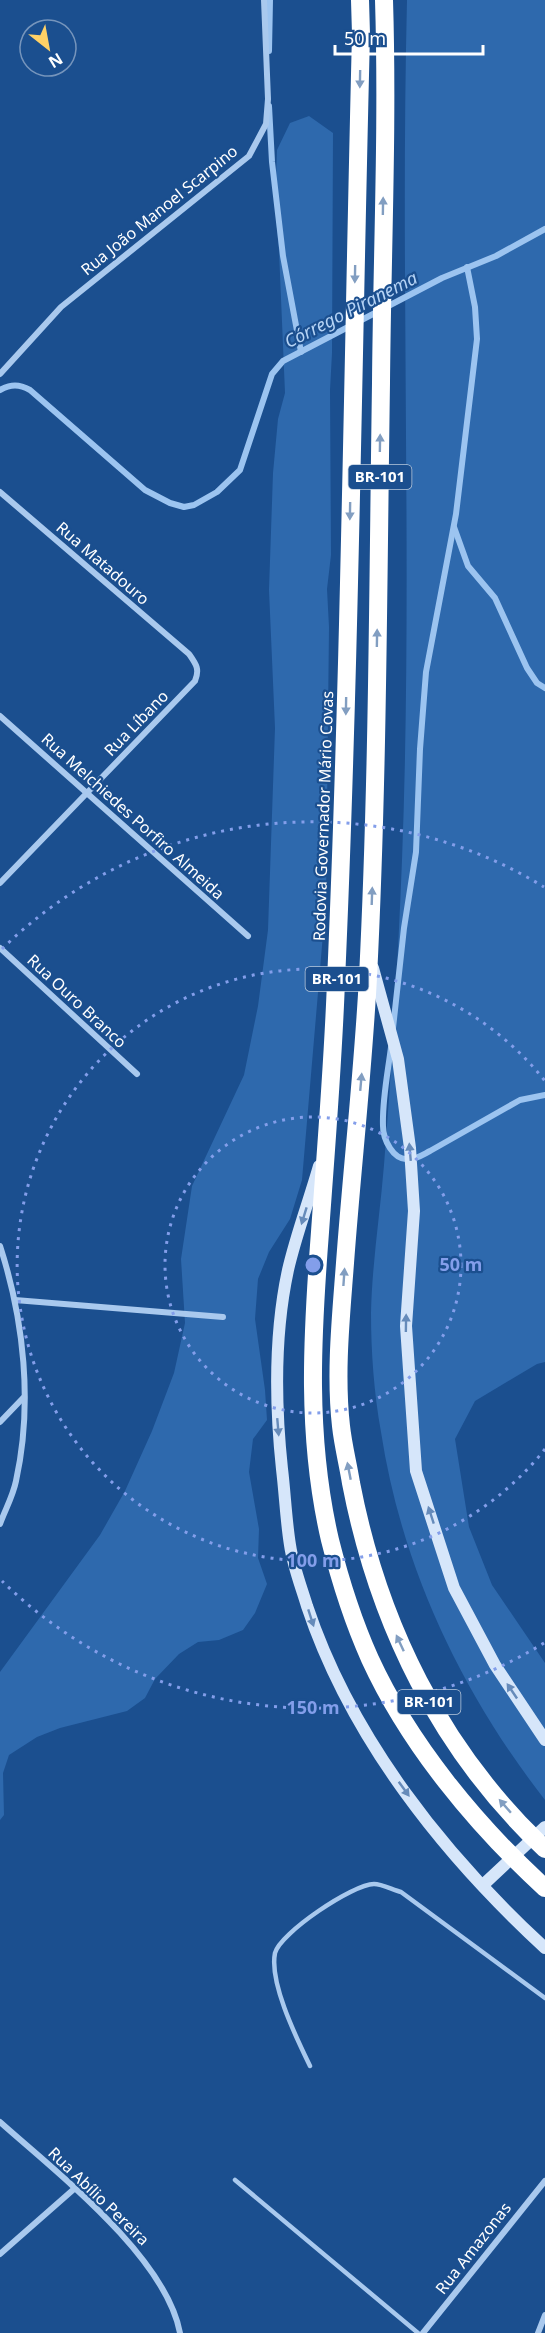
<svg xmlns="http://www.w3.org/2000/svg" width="545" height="2333" viewBox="0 0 545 2333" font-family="'Noto Sans',sans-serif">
<rect width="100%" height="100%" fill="#1b4f8f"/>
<g fill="#2e69ad">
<path d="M 407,0 L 545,0 L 545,1362 L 537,1364 L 475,1401 L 455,1439 L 469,1527 L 492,1585 L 545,1663 L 545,1800 C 461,1692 402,1568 381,1432 C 374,1393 371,1352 371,1313 C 372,1264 380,1214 384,1165 C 392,1064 398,962 402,860 C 413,574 400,287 407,0 Z"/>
<polygon points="309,116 333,133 332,353 330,390 331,555 327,589 329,627 326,899 302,1180 290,1219 269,1252 258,1279 255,1319 265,1390 267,1420 253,1439 249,1472 259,1529 258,1558 267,1584 255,1613 243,1630 219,1640 198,1642 179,1654 155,1679 145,1698 127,1711 60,1728 37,1737 9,1755 3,1773 4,1815 0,1820 0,1672 100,1535 125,1491 152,1431 174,1373 185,1323 181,1259 192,1186 244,1075 258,1006 268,930 275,728 269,590 273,473 278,419 285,393 279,251 275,206 277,150 290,123"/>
</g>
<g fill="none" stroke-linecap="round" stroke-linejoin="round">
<g stroke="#9cc4f0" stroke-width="6">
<polyline points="269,51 270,0"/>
<polyline points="269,106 272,162 283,256 301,352"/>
<path d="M 0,390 C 11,384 19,384 30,390 L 145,490 L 170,503 L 184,507 L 194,505 L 217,492 L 240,470 L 272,374 L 283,361 L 442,278 L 496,256 L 545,229"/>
<polyline points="454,527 468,566 495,598 527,668 537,683 545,688"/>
<polyline points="393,1028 404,928 416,852 420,749 426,672 456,514 477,339 475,307 467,267"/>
<path d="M 391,1047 C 388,1072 382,1100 383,1126 C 383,1139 393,1161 409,1159 C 417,1159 424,1154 430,1151 L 520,1100 L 545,1095"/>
</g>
<g stroke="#a9c9ee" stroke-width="4.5">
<path d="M 310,2066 C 297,2039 269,1983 275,1953 C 280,1933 353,1884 374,1884 C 382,1884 393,1890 401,1892 L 545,1998"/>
<polyline points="235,2180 418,2333"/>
</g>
<g stroke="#a9c9ee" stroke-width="6">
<polyline points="0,374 61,307 249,156 266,124 268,99 264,0"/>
<path d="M 0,492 L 189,654 C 196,664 200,669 195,681 L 0,883"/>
<polyline points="0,716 248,936"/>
<polyline points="0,948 137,1074"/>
<path d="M 0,1246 C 24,1320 33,1404 16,1481 C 13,1496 5,1510 0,1524"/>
<polyline points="15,1300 223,1317"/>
<polyline points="0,1422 24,1397"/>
<path d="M 0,2122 C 56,2172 166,2257 180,2333"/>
<polyline points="0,2254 74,2189"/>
<polyline points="423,2333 545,2181"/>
<polyline points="538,2333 545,2315"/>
</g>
<g stroke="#d6e6fa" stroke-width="12">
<polyline points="373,968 398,1059 410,1148 414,1211 406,1326 416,1471 454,1588 495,1665 545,1740"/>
<path d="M 319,1166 C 309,1201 296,1235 288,1270 C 274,1335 275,1403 282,1469 C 285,1494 286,1520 290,1545 C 293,1566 301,1586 307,1606 C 351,1738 443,1854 545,1948"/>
<polyline points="483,1885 545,1827"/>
</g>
<g stroke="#fff" stroke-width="18">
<path d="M 360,0 L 361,34 C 353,350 350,666 336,981 C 333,1065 326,1148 320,1232 C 312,1336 306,1437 330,1540 C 340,1580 353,1621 370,1659 C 409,1744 476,1825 545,1888"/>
<path d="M 384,0 C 388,127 382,256 381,383 C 378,581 378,779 368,977 C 363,1073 352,1168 345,1263 C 341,1317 335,1373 341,1426 C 343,1445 348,1464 351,1483 C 378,1623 440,1750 545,1849"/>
</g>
</g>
<defs><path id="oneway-solid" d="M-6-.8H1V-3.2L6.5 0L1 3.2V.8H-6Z" transform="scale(1.5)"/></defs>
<g fill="#829ec1">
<use href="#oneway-solid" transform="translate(360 79) rotate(91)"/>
<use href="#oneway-solid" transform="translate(383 206) rotate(-89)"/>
<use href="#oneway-solid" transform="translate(355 274) rotate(91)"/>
<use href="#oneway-solid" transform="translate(380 443) rotate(-89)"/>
<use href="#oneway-solid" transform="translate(350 511) rotate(91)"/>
<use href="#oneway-solid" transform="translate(377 638) rotate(-89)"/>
<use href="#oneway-solid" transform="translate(346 706) rotate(91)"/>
<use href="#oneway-solid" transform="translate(372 896) rotate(-88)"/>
<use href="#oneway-solid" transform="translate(361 1082) rotate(-85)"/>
<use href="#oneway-solid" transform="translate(344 1277) rotate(-86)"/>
<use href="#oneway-solid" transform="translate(349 1471) rotate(-101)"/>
<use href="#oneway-solid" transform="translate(400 1643) rotate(-115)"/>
<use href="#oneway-solid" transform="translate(505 1806) rotate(-131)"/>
</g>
<g fill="#668bba">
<use href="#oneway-solid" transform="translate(410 1152) rotate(-95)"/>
<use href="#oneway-solid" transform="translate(304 1216) rotate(107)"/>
<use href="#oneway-solid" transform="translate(406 1323) rotate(-89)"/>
<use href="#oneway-solid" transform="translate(278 1427) rotate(85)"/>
<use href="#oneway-solid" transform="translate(431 1515) rotate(-108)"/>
<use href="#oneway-solid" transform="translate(311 1618) rotate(72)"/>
<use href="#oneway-solid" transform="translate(512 1691) rotate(-124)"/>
<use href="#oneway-solid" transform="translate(404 1789) rotate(54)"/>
</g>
<g fill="none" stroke="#839eea" stroke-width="3" stroke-dasharray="3 6">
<circle cx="313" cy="1265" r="148"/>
<path d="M545 1449A296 296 0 1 1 545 1081"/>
<path d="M544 1643A443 443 0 0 1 2 1581M2 949A443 443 0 0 1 544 887"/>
</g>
<g text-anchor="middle" stroke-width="4.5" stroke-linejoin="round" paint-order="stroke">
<g fill="#1b4f8f" stroke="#bbcadd" stroke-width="1.5">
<rect x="348.5" y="465" width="63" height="24" rx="4.5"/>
<rect x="305.5" y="967" width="63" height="24" rx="4.5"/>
<rect x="397.5" y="1690" width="63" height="24" rx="4.5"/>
</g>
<g font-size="15" font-weight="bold" fill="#fff">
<text x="380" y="482">BR-101</text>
<text x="337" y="984">BR-101</text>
<text x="429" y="1707">BR-101</text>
</g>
<g font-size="16" fill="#fff" stroke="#1b4f8f">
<text transform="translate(159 210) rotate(-39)" y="6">Rua João Manoel Scarpino</text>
<text transform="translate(103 563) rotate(41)" y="6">Rua Matadouro</text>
<text transform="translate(136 723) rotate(-46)" y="6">Rua Líbano</text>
<text transform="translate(133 816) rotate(42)" y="6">Rua Melchiedes Porfiro Almeida</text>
<text transform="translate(323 816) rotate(-88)" y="6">Rodovia Governador Mário Covas</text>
<text transform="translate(77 1001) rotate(43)" y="6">Rua Ouro Branco</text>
<text transform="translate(99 2196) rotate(44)" y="6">Rua Abílio Pereira</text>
<text transform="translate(473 2248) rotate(-52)" y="6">Rua Amazonas</text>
</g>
<g font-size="18" font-style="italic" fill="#b5d3f5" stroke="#1b4f8f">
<text transform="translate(351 310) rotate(-27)" y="6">Córrego Piranema</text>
</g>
</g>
<circle cx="313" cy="1265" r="9" fill="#839eea" stroke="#1b4f8f" stroke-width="3"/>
<g font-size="18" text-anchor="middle" font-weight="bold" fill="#839eea" stroke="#1b4f8f" stroke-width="4.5" stroke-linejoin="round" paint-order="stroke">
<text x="461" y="1271">50 m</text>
<text x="313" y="1567">100 m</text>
<text x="313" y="1714">150 m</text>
</g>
<g transform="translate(48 48) rotate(149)"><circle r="28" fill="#1b4f8f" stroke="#7695bc" stroke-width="1.5"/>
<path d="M0-4.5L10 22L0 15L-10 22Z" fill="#ffd166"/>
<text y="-9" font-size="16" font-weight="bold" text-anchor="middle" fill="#ffffff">N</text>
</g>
<path d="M335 45v9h148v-9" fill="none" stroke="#ffffff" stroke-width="3"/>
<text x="344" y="45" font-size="18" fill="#ffffff" stroke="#1b4f8f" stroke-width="4.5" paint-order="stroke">50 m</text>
</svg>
